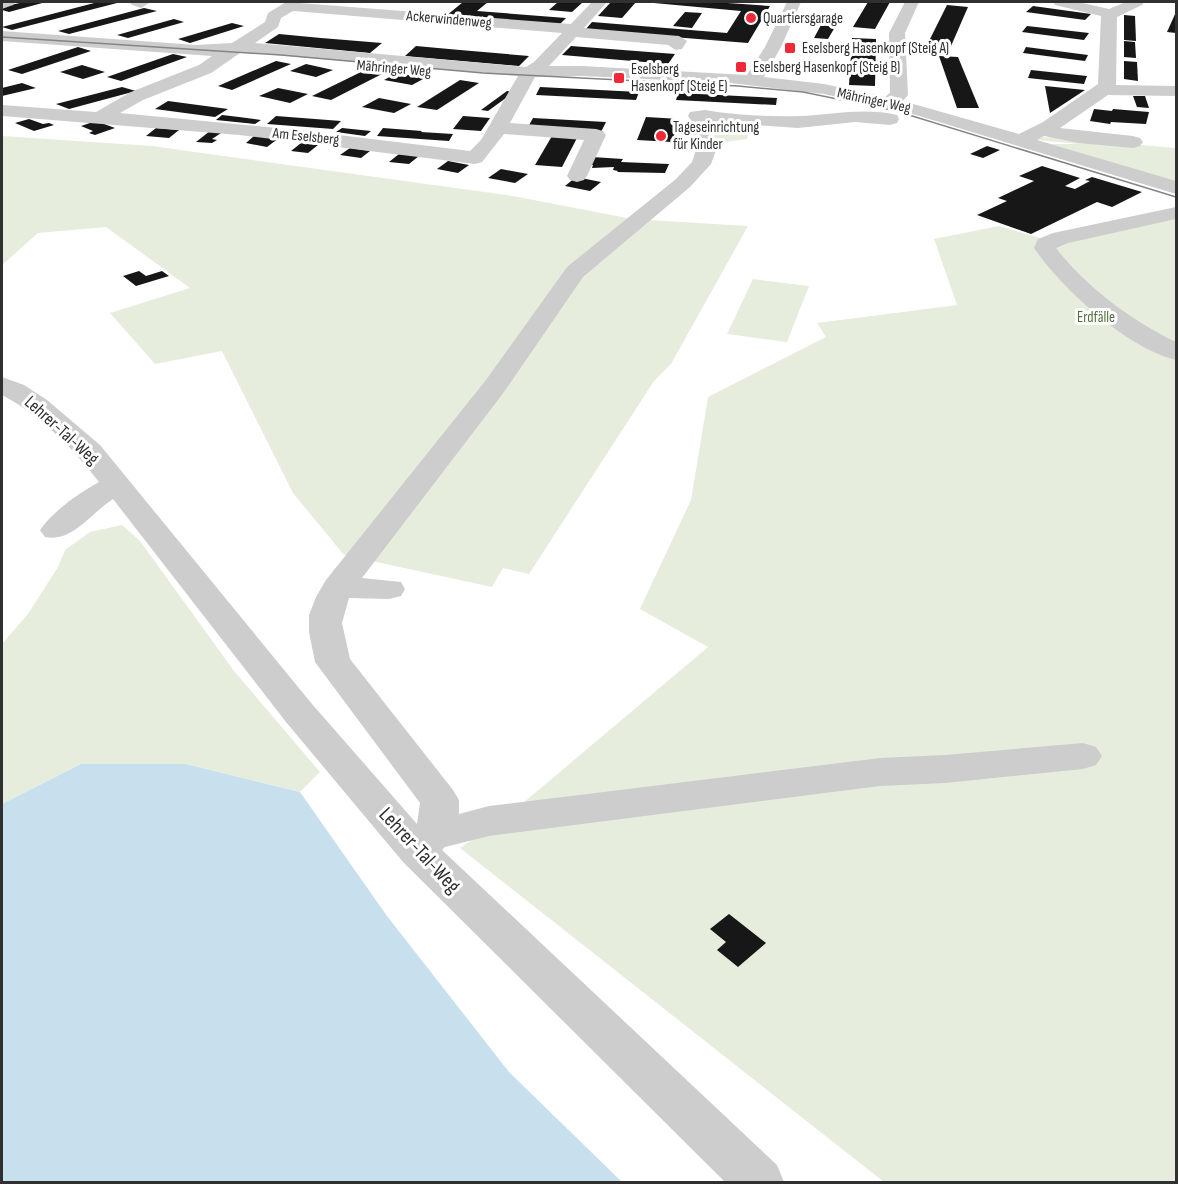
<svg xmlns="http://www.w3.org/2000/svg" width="1178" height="1184" viewBox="0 0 1178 1184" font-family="'Sofia Sans Condensed',sans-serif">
<rect width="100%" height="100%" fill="#fff"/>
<g fill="#e6eddd">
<polygon points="729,125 749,130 747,139 725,142 705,136 707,128"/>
<polygon points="2,136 152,146 513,196 632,219 748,226 671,364 654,381 529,574 503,568 492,587 344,555 293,493 222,351 155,364 110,313 190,288 106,227 38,233 2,265"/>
<polygon points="1042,137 1176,148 1176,183 1051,144 1079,144 1037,140"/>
<polygon points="1176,219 1176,1182 884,1182 460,848 516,809 708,647 640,609 691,500 708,397 826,337 817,323 957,305 934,239 999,226 1058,243"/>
<polygon points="753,279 809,286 787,342 727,334"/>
<polygon points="122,525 140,541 234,671 320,772 300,792 186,764 81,764 2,804 2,644 28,614 58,567 65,550 90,532"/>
</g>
<polygon fill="#c8e0ee" points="81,764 186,764 300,792 387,916 509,1072 622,1182 2,1182 2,804"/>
<g fill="#171717">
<polygon points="24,2 46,2 9,12 2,10 2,7"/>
<polygon points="98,2 121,2 12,30 2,27"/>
<polygon points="463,2 488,2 477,11 566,18 559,25 446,16"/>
<polygon points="558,2 583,2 572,12 549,10"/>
<polygon points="611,2 636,2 622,18 598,16"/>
<polygon points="643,2 713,2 770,6 748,43 585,30 592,22 727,33 741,11"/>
<polygon points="868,2 890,2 875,29 853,27"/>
<polygon points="947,5 968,7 951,46 928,43"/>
<polygon points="1033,6 1091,14 1085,20 1026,12"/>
<polygon points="144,8 157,11 69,34 58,31"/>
<polygon points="685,12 702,13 692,28 673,26"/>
<polygon points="1176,12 1176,33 1167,32"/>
<polygon points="1124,15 1135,16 1136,41 1124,40"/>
<polygon points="174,19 184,22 128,38 117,35"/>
<polygon points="232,23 244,26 190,43 178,39"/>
<polygon points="821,25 835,27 828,39 814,38"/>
<polygon points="1027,26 1089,33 1084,40 1022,32"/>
<polygon points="279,34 321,38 382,43 370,53 265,43"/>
<polygon points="852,38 876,39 875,86 849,85"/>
<polygon points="1124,41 1135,42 1136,58 1124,57"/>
<polygon points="416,46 460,50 529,56 519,66 405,56"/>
<polygon points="571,46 675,54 668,64 562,55"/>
<polygon points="78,47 91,51 22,74 8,70"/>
<polygon points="1026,47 1088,55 1085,61 1023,53"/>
<polygon points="173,54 187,57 121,81 107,77"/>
<polygon points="939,56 958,57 979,108 957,108"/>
<polygon points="276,61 291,64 232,90 218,86"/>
<polygon points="1124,61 1137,62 1138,81 1124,79"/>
<polygon points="306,64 333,70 316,77 290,71"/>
<polygon points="82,65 105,72 83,79 60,72"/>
<polygon points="1031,70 1087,76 1084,84 1028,78"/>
<polygon points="363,71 382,74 331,100 312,96"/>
<polygon points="397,73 425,78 412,85 384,80"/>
<polygon points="460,80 479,83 437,110 417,107"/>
<polygon points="22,83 36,88 2,96 2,88"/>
<polygon points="1045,86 1085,90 1050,113"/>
<polygon points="122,87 136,91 69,109 56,104"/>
<polygon points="540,87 639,92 636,100 536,95"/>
<polygon points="278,88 308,94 290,103 259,96"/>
<polygon points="507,91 514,92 488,111 481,110"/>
<polygon points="678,93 777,98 776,105 676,100"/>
<polygon points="1133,96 1145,96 1149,108 1137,107"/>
<polygon points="379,98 411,104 394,113 362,107"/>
<polygon points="168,101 228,109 215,117 155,109"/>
<polygon points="1094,109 1112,111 1113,109 1149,112 1146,124 1111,122 1110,124 1090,121"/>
<polygon points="222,115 239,117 261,120 255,124 216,120"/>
<polygon points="276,116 341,121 333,129 267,124"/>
<polygon points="463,116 490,118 481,131 453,129"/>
<polygon points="646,117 680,119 672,142 637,140"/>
<polygon points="533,118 606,122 601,132 528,127"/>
<polygon points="29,119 43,124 49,123 54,125 34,131 15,123"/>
<polygon points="96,121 115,128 95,135 89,133 93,131 81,126"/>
<polygon points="156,128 179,130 169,138 146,136"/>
<polygon points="342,128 371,131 365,136 336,132"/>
<polygon points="383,128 422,131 421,132 453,134 449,141 377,136"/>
<polygon points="210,131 221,133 212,139 217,140 212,143 196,142"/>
<polygon points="254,136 279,138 267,147 246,143"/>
<polygon points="552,136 577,138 562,167 535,165"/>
<polygon points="301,143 318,145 308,153 291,151"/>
<polygon points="987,146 1000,150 983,158 970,154"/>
<polygon points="350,148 370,151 361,158 340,155"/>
<polygon points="399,154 419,156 409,164 389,162"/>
<polygon points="592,157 623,159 621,162 669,164 665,173 617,172 618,171 613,170 614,167 592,168 593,165 588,165"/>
<polygon points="448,161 469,165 458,173 437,169"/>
<polygon points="1042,166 1080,178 1065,186 1075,189 1090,181 1085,180 1092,177 1142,192 1112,207 1097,202 1031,234 977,215 1007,201 998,198 1034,181 1019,176"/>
<polygon points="501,169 528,174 515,183 488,178"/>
<polygon points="576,177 601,182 590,191 565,186"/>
<polygon points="139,271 146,276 162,271 169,276 136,286 123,276"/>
<polygon points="729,914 766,943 738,967 717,950 726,942 710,929"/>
</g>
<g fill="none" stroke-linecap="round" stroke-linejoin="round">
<g fill="#cdcdcd" fill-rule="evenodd">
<polygon points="2,2 16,2 13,5 2,9"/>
<polygon points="129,2 148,2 149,3 141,8 132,5"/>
<path d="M 286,2 L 571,24 L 592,2 L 607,2 L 584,28 L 679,36 L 687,41 L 682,49 L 676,50 L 668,45 L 576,37 L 549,66 L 582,66 L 747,75 L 765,47 L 787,2 L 801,2 L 781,47 L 764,77 L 824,84 L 885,97 L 890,93 L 889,33 L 905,2 L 919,2 L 905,33 L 908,95 L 903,101 L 1019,134 L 1043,122 L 1098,84 L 1101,16 L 1055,5 L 1053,2 L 1078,2 L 1109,9 L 1126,2 L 1144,2 L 1142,5 L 1117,17 L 1116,85 L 1176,86 L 1176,96 L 1108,95 L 1060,128 L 1133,136 L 1140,138 L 1143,142 L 1140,146 L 1133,148 L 1079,143 L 1044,136 L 1037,140 L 1176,181 L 1176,194 L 916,115 L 824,94 L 731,83 L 582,76 L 535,77 L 510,123 L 596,129 L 603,131 L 606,135 L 587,176 L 584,180 L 577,182 L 570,180 L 567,176 L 584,140 L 504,134 L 482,162 L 475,164 L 239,135 L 2,116 L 2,105 L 96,112 L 131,92 L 199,65 L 212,56 L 2,41 L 2,31 L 196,45 L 232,43 L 265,22 L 268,13 ZM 293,11 L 562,33 L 534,62 L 526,67 L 255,43 L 278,27 L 281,18 ZM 240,53 L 254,53 L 518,76 L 481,140 L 470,151 L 298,130 L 120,113 L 143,100 L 211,73 Z"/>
<path d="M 705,110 C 733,115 770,117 799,116 C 832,115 863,107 897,115 L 899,119 L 897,123 L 890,125 L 855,122 L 798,128 L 709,122 L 704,127 L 718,145 L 711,164 L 690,187 L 583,277 L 504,392 L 362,578 L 401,582 L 405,589 L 401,596 L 389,599 L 349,598 L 342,623 L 350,659 L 453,790 L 459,800 L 459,814 L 489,806 L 880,758 L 945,755 L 1083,743 L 1096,747 L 1102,756 L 1096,765 L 1083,769 L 945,783 L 880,786 L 489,836 L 445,847 L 442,850 L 777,1165 L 784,1182 L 725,1182 L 403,862 L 286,722 L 113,499 C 91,513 72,543 45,537 L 40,530 C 54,510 78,494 99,482 C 73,448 40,415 2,395 L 2,377 L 24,385 L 47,400 L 100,445 L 312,704 L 417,824 L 420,803 L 315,662 L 309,632 L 309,615 L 316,597 L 326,580 L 486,380 L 567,267 L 676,179 L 692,162 L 698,145 L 684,126 L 690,119 L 688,116 L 690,112 Z"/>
<path d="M 1176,207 L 1176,219 L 1068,243 L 1056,248 C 1086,287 1132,321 1176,342 L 1176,360 C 1127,348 1062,289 1034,248 L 1038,239 L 1053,233 Z"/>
</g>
<polyline stroke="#858585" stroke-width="1.5" points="2,37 281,55 483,73 738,86 803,92 896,111 1176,197"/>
</g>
<g fill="#f02838" stroke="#fff" stroke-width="2">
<circle cx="751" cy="18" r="6"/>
<rect x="784" y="42" width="12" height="12" rx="3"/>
<rect x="735" y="61" width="12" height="12" rx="3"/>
<rect x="613" y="72" width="12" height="12" rx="3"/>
<circle cx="661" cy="136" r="6"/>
</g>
<g text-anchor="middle" stroke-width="6" stroke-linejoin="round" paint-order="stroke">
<g font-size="15" fill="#303030" stroke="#fff" text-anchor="start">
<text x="763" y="23">Quartiersgarage</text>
<text x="802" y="53">Eselsberg Hasenkopf (Steig A)</text>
<text x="753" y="72">Eselsberg Hasenkopf (Steig B)</text>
<text x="631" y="74">Eselsberg<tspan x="631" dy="17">Hasenkopf (Steig E)</tspan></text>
<text x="673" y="132">Tageseinrichtung<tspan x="673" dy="17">für Kinder</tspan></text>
</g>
<g font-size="15" fill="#303030" stroke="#fff">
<text transform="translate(449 19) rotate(5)" y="5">Ackerwindenweg</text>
<text transform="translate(394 68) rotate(5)" y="5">Mähringer Weg</text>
<text transform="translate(874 100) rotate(12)" y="5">Mähringer Weg</text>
<text transform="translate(306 136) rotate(6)" y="5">Am Eselsberg</text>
</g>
<g font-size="15" fill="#536f3a" stroke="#fff">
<text x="1096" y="322">Erdfälle</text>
</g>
<g font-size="18" fill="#303030" stroke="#fff">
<text transform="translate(62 430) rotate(42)" y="6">Lehrer-Tal-Weg</text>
</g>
<g font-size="21" fill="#303030" stroke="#fff">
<text transform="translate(420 850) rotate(47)" y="7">Lehrer-Tal-Weg</text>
</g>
</g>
<rect width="1178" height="1184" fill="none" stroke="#303030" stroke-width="6"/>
</svg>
